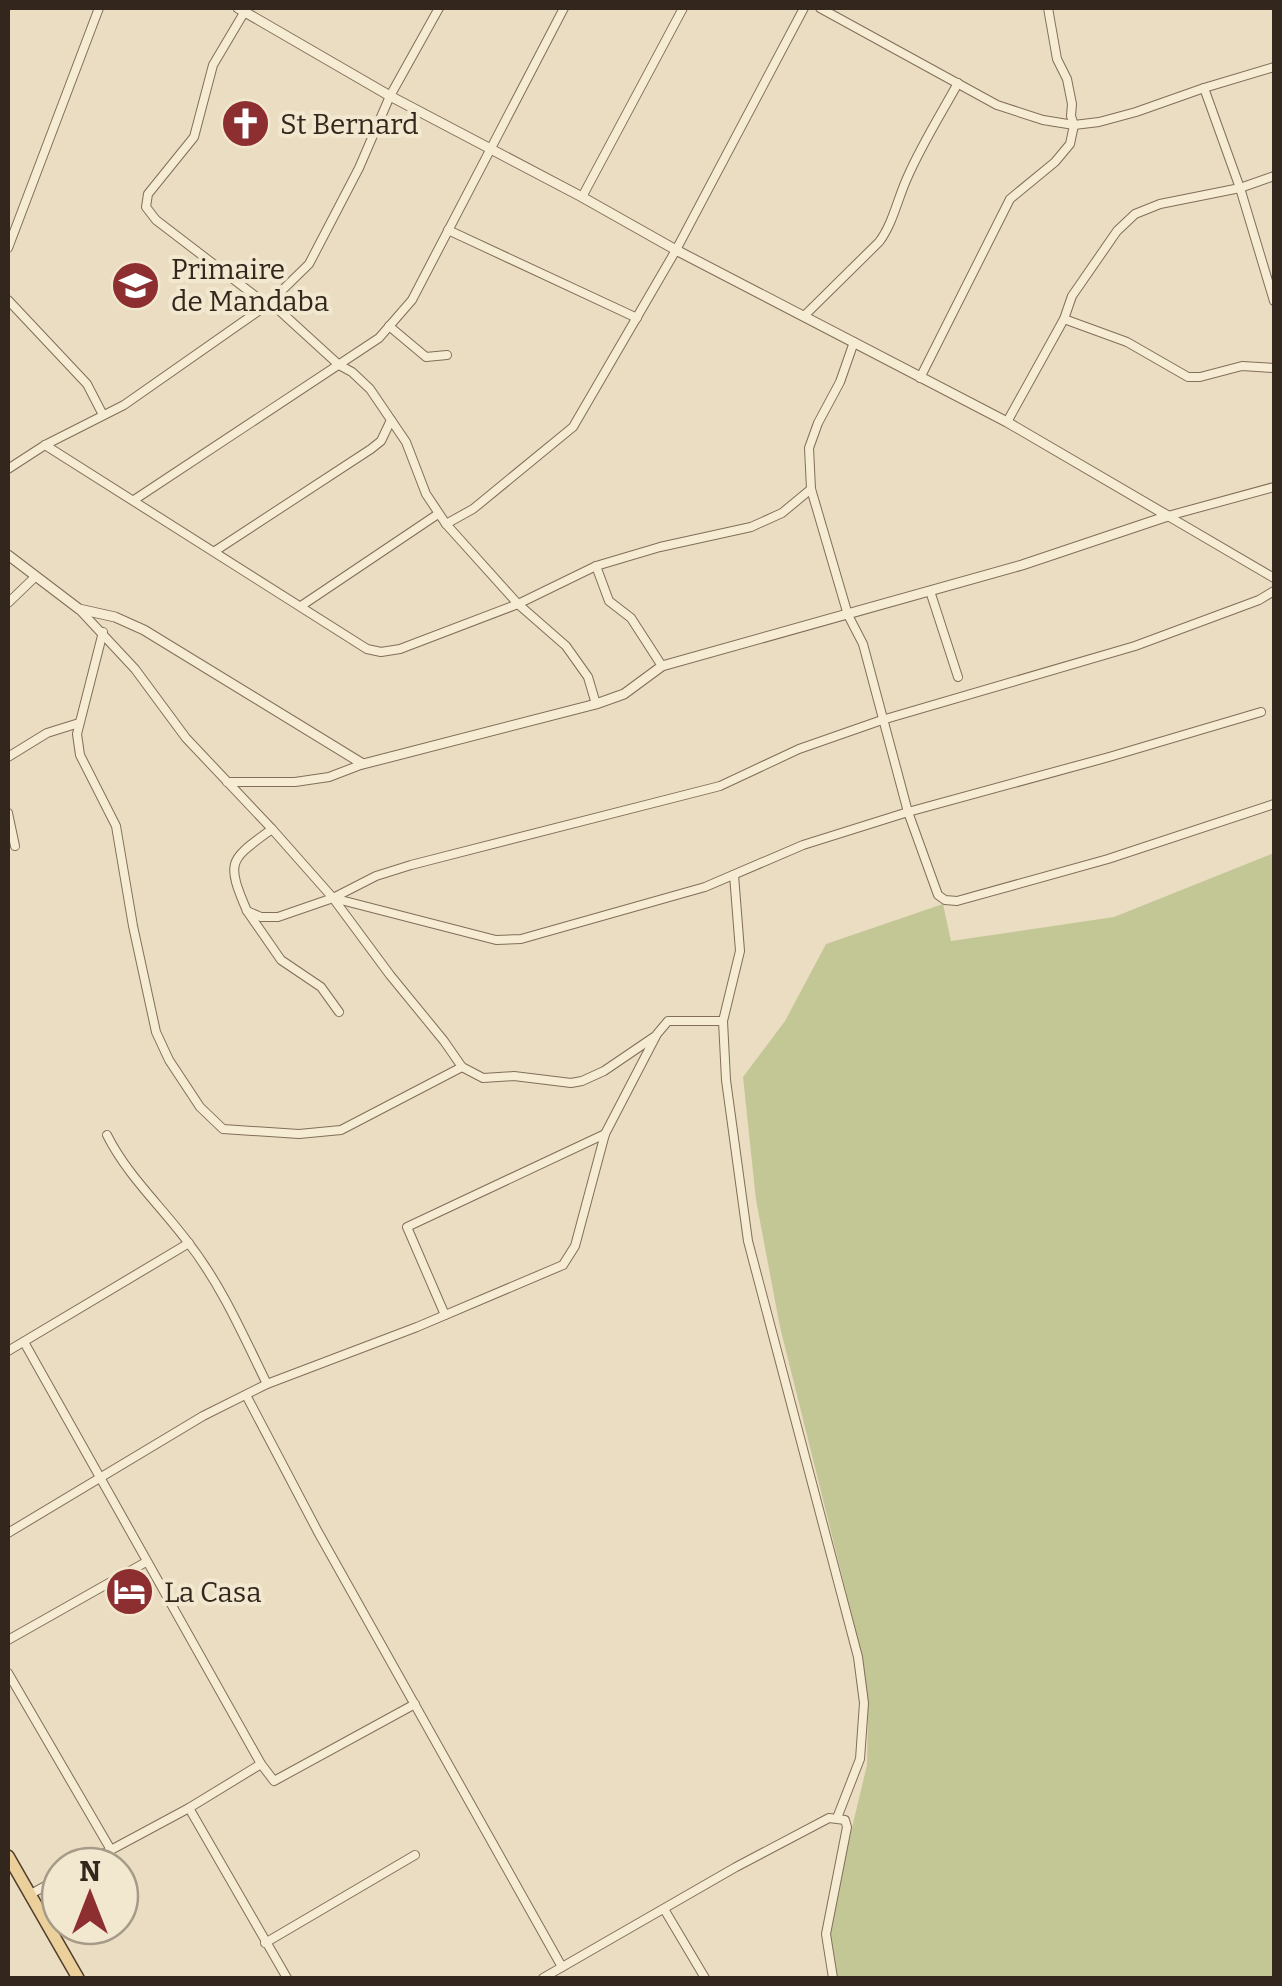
<svg xmlns="http://www.w3.org/2000/svg" width="1282" height="1986" viewBox="0 0 1282 1986" font-family="Bitter,serif">
<rect width="100%" height="100%" fill="#eaddc1"/>
<polygon fill="#c3c796" points="1274,853 1274,1978 834,1978 827,1933 840,1865 849,1840 867,1765 868,1706 858,1640 780,1327 756,1200 743,1077 785,1021 826,944 943,904 951,941 1114,917"/>
<g fill="none" stroke-linecap="round" stroke-linejoin="round">
<defs>
<g id="minor">
<polyline points="820,8 997,105 1043,120 1074,125 1099,122 1136,112 1204,88 1274,67"/>
<polyline points="245,11 213,65 194,137 148,194 146,207 156,220 267,305"/>
<polyline points="1204,88 1240,188 1274,301"/>
<polyline points="582,197 683,8"/>
<polyline points="448,230 637,318"/>
<polyline points="8,248 99,8"/>
<polyline points="8,300 87,384 103,415"/>
<polyline points="270,302 339,365 352,372 370,389 406,442 426,494 446,524 518,604 566,646 588,677 596,704"/>
<path d="M 804,316 L 879,242 C 893,224 898,197 908,176 C 922,144 941,114 958,83"/>
<polyline points="1064,319 1127,342 1188,377 1200,377 1242,366 1274,368"/>
<polyline points="389,326 426,357 447,355"/>
<polyline points="854,342 840,382 818,423 809,448 811,489 848,615 863,644 908,812 938,895 945,900 957,901 1108,859 1274,804"/>
<polyline points="920,378 1010,199 1055,162 1070,144 1074,125 1071,116 1072,104 1067,79 1057,59 1048,8"/>
<polyline points="1007,422 1064,319 1072,296 1117,231 1135,214 1160,204 1240,188 1274,176"/>
<polyline points="45,445 367,649 381,652 400,649 518,604 596,566 660,547 751,527 782,513 811,489"/>
<polyline points="8,469 45,445 124,405 267,305 309,264 359,168 390,96 439,8"/>
<polyline points="134,500 379,338 412,300 564,8"/>
<polyline points="1168,516 1274,578"/>
<polyline points="1168,516 1274,487"/>
<polyline points="446,524 473,509 573,427 676,250 804,8"/>
<polyline points="215,551 371,449 381,441 391,420"/>
<polyline points="596,566 609,601 631,618 662,666"/>
<polyline points="930,591 958,677"/>
<polyline points="8,603 35,577"/>
<polyline points="301,606 438,514"/>
<polyline points="79,609 135,669 186,738 272,829 333,898 390,975 444,1041 462,1067 483,1078 514,1076 571,1083 582,1081 604,1071 654,1037"/>
<polyline points="103,632 77,734 80,755 116,826 133,926 156,1032 169,1060 200,1107 223,1129 299,1134 341,1130 462,1067"/>
<polyline points="8,757 47,733 79,723"/>
<polyline points="227,782 295,782 329,777 363,764"/>
<polyline points="8,813 15,846"/>
<path d="M 272,829 C 230,860 225,860 247,911 L 261,917 L 278,917 L 333,898 L 376,876 L 411,865 L 720,786 L 799,749 L 882,720 L 1135,646 L 1259,600 L 1274,591"/>
<polyline points="734,875 740,951 723,1021 726,1080 748,1241 858,1657 864,1703 860,1759 837,1818"/>
<polyline points="333,898 496,940 521,939 705,887 803,845 908,812 1109,757 1261,712"/>
<polyline points="247,911 281,960 321,987 339,1012"/>
<path d="M 107,1135 C 127,1175 160,1205 187,1241 C 221,1284 243,1335 267,1384"/>
<polyline points="445,1315 407,1227 605,1134"/>
<polyline points="24,1342 261,1764 274,1781 415,1704"/>
<polyline points="8,1351 189,1243"/>
<polyline points="246,1395 318,1532 562,1967"/>
<polyline points="8,1533 203,1416 267,1384 417,1327 563,1265 575,1246 605,1134 657,1034 668,1021 723,1021"/>
<polyline points="8,1640 146,1562"/>
<polyline points="8,1673 111,1850"/>
<polyline points="189,1808 287,1978"/>
<polyline points="81,1866 189,1808 261,1764"/>
<polyline points="29,1895 60,1878"/>
<polyline points="664,1909 705,1978"/>
<polyline points="265,1943 415,1855"/>
<polyline points="543,1978 736,1867 829,1818 845,1820 847,1827 826,1934 833,1978"/>
</g>
<g id="tertiary">
<polyline points="238,8 390,96 582,197 676,250 1007,422 1168,516"/>
<polyline points="8,555 79,609 115,617 144,630 363,764 596,704 624,694 662,666 1022,565 1168,516"/>
</g>
<polyline id="primary" points="8,1856 78,1978"/>
</defs>
<use href="#minor" stroke="#826e5a" stroke-width="10"/>
<use href="#tertiary" stroke="#826e5a" stroke-width="11"/>
<use href="#primary" stroke="#503d2e" stroke-width="14"/>
<use href="#minor" stroke="#f6ebd3" stroke-width="8"/>
<use href="#tertiary" stroke="#f6ebd3" stroke-width="9"/>
<use href="#primary" stroke="#ebd09b" stroke-width="11"/>
</g>
<defs>
<symbol id="church-disc" viewBox="-11 -11 22 22"><circle r="9.5" fill="#8d2e31" stroke="#f2e8d0"/><path d="M-1.2-6h2.4v3.5h3.3v2.4h-3.3V6h-2.4V-.1h-3.3v-2.4h3.3Z" fill="#fff"/></symbol>
<symbol id="school-disc" viewBox="-11 -11 22 22"><circle r="9.5" fill="#8d2e31" stroke="#f2e8d0"/><path d="M0-5L7-2L0 1L-7-2ZM-4 1L0 2.5L4 1V4Q0 6-4 4Z" fill="#fff"/></symbol>
<symbol id="hotel-disc" viewBox="-11 -11 22 22"><circle r="9.5" fill="#8d2e31" stroke="#f2e8d0"/><path d="M-6-4.5h1.5V1H6V5H4.5V3h-9V5H-6ZM-4 0a1.8 1.8 0 1 1 3.6 0ZM.5 0V-2.5h3Q6-2.5 6 0Z" fill="#fff"/></symbol>
</defs>
<g fill-rule="evenodd">
<use href="#church-disc" x="218" y="96" width="55" height="55"/>
<use href="#school-disc" x="108" y="258" width="55" height="55"/>
<use href="#hotel-disc" x="102" y="1564" width="55" height="55"/>
</g>
<g text-anchor="middle" stroke-width="8" stroke-linejoin="round" paint-order="stroke">
<g font-size="28" fill="#33271d" stroke="#f2e8d0" text-anchor="start">
<text x="280" y="134">St Bernard</text>
<text x="171" y="279">Primaire<tspan x="171" dy="32">de Mandaba</tspan></text>
<text x="164" y="1602">La Casa</text>
</g>
</g>
<rect width="1282" height="1986" fill="none" stroke="#33271d" stroke-width="20"/>
<g transform="translate(90 1896)"><circle r="48" fill="#f2e8d0" stroke="#a69b88" stroke-width="2.5"/>
<path d="M0-8L18 38L0 25L-18 38Z" fill="#8d2e31"/>
<text y="-15" font-size="28" font-weight="bold" text-anchor="middle" fill="#33271d">N</text>
</g>
</svg>
